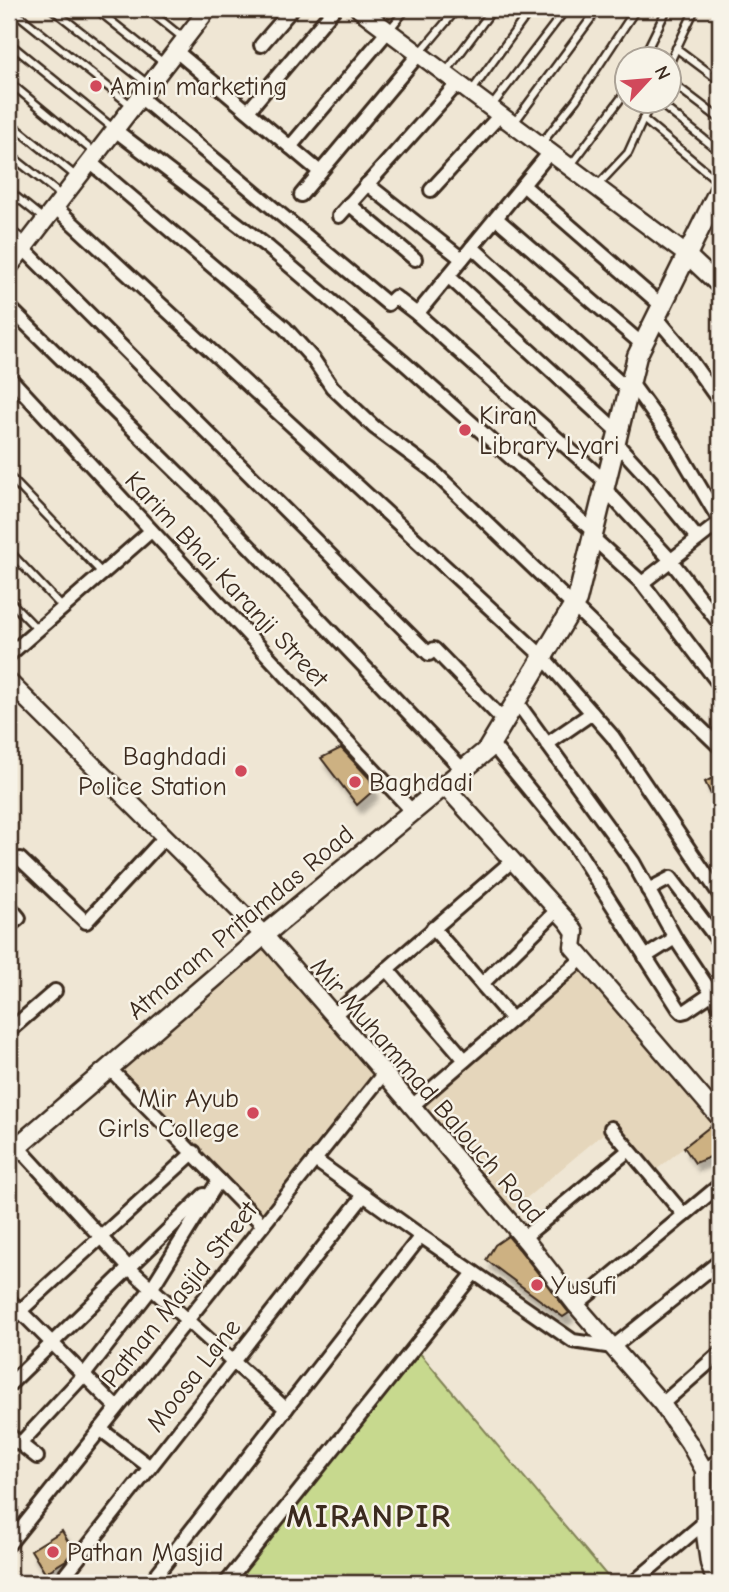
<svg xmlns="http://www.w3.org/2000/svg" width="729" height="1592" viewBox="0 0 729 1592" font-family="'Comic Neue',sans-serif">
<defs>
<filter id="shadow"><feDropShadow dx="4.5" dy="8" stdDeviation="2" flood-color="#0004"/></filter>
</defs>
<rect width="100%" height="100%" fill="#efe6d4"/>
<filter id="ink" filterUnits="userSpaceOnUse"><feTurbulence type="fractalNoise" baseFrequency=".0143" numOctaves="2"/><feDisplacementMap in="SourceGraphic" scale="14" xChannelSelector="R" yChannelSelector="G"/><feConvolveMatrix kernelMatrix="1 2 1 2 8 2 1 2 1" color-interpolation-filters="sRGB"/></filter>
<g filter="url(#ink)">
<g fill="#e5d6bb">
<polygon points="264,935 384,1073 263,1225 109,1068"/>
<polygon points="582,959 715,1122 650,1175 610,1128 505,1216 412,1106"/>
</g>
<polygon fill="#c7d98e" stroke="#818256" stroke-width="2" points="418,1351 613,1583 228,1583"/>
<g fill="#cdb182" stroke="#3b2a1e" stroke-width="2" filter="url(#shadow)">
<polygon points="341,748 370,779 373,791 357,805 321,758"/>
<polygon points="720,774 720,813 705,782"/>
<polygon points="712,1125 720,1128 720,1153 695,1163 684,1147"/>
<polygon points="508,1236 519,1249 569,1313 563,1317 486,1260 495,1245"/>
<polygon points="62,1531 73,1550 66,1560 45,1573 31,1550"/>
</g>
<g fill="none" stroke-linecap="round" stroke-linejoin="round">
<defs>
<g id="service">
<polyline points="11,9 132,106"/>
<polyline points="52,9 148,84"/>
<polyline points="96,9 165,64"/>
<polyline points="147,9 183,38"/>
<polyline points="390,29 406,9"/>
<polyline points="9,43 113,128"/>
<polyline points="676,48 720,81"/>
<polyline points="420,53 457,9"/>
<polyline points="642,60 667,9"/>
<polyline points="670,62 695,9"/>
<polyline points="446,72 493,9"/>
<polyline points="670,81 720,119"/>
<polyline points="9,82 96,154"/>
<polyline points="471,92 531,9"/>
<polyline points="658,102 720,152"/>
<polyline points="491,107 566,9"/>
<polyline points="643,119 720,183"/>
<polyline points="9,122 78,178"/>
<polyline points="514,123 598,9"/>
<polyline points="541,144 576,100 636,9"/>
<polyline points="9,154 62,196"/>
<polyline points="571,165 628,89"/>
<polyline points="596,187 628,153 651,102"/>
<polyline points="9,191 45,220"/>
<polyline points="9,229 26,242"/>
<polyline points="9,476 102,573"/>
<polyline points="9,551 63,608"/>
<polyline points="9,600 38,630"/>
</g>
<g id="minor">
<polyline points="261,45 292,9"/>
<polyline points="176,51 320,172"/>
<polyline points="140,97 388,304 395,297 417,314 606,482"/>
<polyline points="248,111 334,9"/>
<polyline points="115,130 269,248 402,361 594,532"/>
<polyline points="290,147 388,31"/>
<polyline points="90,162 285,328 313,359 332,387 374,427 432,470 720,747"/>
<polyline points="367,184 462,259"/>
<polyline points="523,185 662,306"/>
<polyline points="431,190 500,115"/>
<polyline points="301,195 419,54"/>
<polyline points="349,204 415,259"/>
<polyline points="55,207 543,657 613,737 720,895"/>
<polyline points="339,216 458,83"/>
<polyline points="496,218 643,345"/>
<polyline points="472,247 629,391"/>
<polyline points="23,248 429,654 434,649 504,721"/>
<polyline points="448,276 618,432"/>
<polyline points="9,307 207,502 463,770"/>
<polyline points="417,314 550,152"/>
<polyline points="656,317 678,343 720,402"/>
<polyline points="9,377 412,811"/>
<polyline points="631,383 671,438 720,521"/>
<polyline points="616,443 650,480 698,539"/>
<polyline points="605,489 668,557 720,624"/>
<polyline points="593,538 642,583 720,685"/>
<polyline points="642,583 720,522"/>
<polyline points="9,655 151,531"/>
<polyline points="516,701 633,862 675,938 720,1006"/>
<polyline points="491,743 572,842 679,1009 682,1012 686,1011 711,994"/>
<polyline points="547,744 592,713"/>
<polyline points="20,859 86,922 165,837"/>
<polyline points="648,890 671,878 720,943"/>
<polyline points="9,906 19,918 9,926"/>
<polyline points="433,928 512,1019"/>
<polyline points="645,957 675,938"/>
<polyline points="387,969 465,1060"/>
<polyline points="482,984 557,910"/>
<polyline points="334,1015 512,861"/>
<polyline points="9,1031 55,991"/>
<polyline points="109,1068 263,1225"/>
<polyline points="412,1106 582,959"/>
<polyline points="611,1128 684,1215"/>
<polyline points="9,1137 129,1268 286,1409"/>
<polyline points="315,1160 421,1236"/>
<polyline points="523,1238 629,1150"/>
<polyline points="9,1300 117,1408"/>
<polyline points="576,1305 720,1185"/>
<polyline points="9,1321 194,1152"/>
<polyline points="9,1385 204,1195"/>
<polyline points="662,1404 720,1353"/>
<polyline points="100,1429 150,1467"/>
<polyline points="9,1435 37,1457"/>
<polyline points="20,1444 84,1375 151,1289 219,1180"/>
<polyline points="704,1470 720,1460"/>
<polyline points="9,1544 384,1073"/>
<polyline points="59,1583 364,1195"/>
<polyline points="150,1583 421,1236 573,1341 613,1347 720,1261"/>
<polyline points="226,1583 474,1273"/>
<polyline points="633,1583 705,1522"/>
</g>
<g id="tertiary">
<polyline points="359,9 687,255 720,286"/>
<polyline points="9,267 208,9"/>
<polyline points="9,682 264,935 384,1073 527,1242 576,1305 662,1404 689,1443 704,1470 705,1534 709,1563 716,1583"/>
<polyline points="443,784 568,922 575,932 573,947 720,1118"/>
</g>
<polyline id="secondary" points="9,1154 264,935 487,750 577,600 637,356 720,188"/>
</defs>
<use href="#service" stroke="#3b2a1e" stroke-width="11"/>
<use href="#minor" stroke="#3b2a1e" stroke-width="18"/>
<use href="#tertiary" stroke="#3b2a1e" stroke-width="21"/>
<use href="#secondary" stroke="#3b2a1e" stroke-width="23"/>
<use href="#service" stroke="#f7f3e8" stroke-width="6"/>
<use href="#minor" stroke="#f7f3e8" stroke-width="12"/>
<use href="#tertiary" stroke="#f7f3e8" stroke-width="16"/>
<use href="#secondary" stroke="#f7f3e8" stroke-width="18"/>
</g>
</g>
<g fill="#d1495b" stroke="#f7f3e8" stroke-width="2.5">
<circle cx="96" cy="86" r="7"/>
<circle cx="465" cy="430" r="7"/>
<circle cx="241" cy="771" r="7"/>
<circle cx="355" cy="782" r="7"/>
<circle cx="253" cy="1113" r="7"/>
<circle cx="537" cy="1285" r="7"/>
<circle cx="53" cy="1552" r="7"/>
</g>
<g text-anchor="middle" stroke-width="5" stroke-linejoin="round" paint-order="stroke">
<g font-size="26" fill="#3b2a1e" stroke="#f7f3e8" text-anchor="start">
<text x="110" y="95">Amin marketing</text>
<text x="479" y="424">Kiran<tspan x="479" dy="30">Library Lyari</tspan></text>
<text x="227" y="765" text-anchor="end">Baghdadi<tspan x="227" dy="30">Police Station</tspan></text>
<text x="369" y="791">Baghdadi</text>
<text x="239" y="1107" text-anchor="end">Mir Ayub<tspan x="239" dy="30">Girls College</tspan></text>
<text x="551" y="1294">Yusufi</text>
<text x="67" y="1561">Pathan Masjid</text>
</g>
<g font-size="26" fill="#3b2a1e" stroke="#f7f3e8">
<text transform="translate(227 579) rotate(47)" y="9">Karim Bhai Karanji Street</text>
<text transform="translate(240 922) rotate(-40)" y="9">Atmaram Pritamdas Road</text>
<text transform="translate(428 1090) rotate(49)" y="9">Mir Muhammad Balouch Road</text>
<text transform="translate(179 1294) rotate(-51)" y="9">Pathan Masjid Street</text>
<text transform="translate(193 1375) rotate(-52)" y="9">Moosa Lane</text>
</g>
<g font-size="33" font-weight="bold" letter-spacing="2" fill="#3b2a1e" stroke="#f7f3e8">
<text x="369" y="1527">MIRANPIR</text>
</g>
</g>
<rect width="729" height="1592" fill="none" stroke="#f7f3e8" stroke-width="35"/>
<rect x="18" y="18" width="694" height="1557" fill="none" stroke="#3b2a1e" stroke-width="2.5" filter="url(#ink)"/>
<g transform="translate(648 80) rotate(64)"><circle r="33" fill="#f7f3e8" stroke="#aca397" stroke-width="2"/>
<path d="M0-5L12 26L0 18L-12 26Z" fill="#d1495b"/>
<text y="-10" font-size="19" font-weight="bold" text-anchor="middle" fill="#3b2a1e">N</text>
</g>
</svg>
